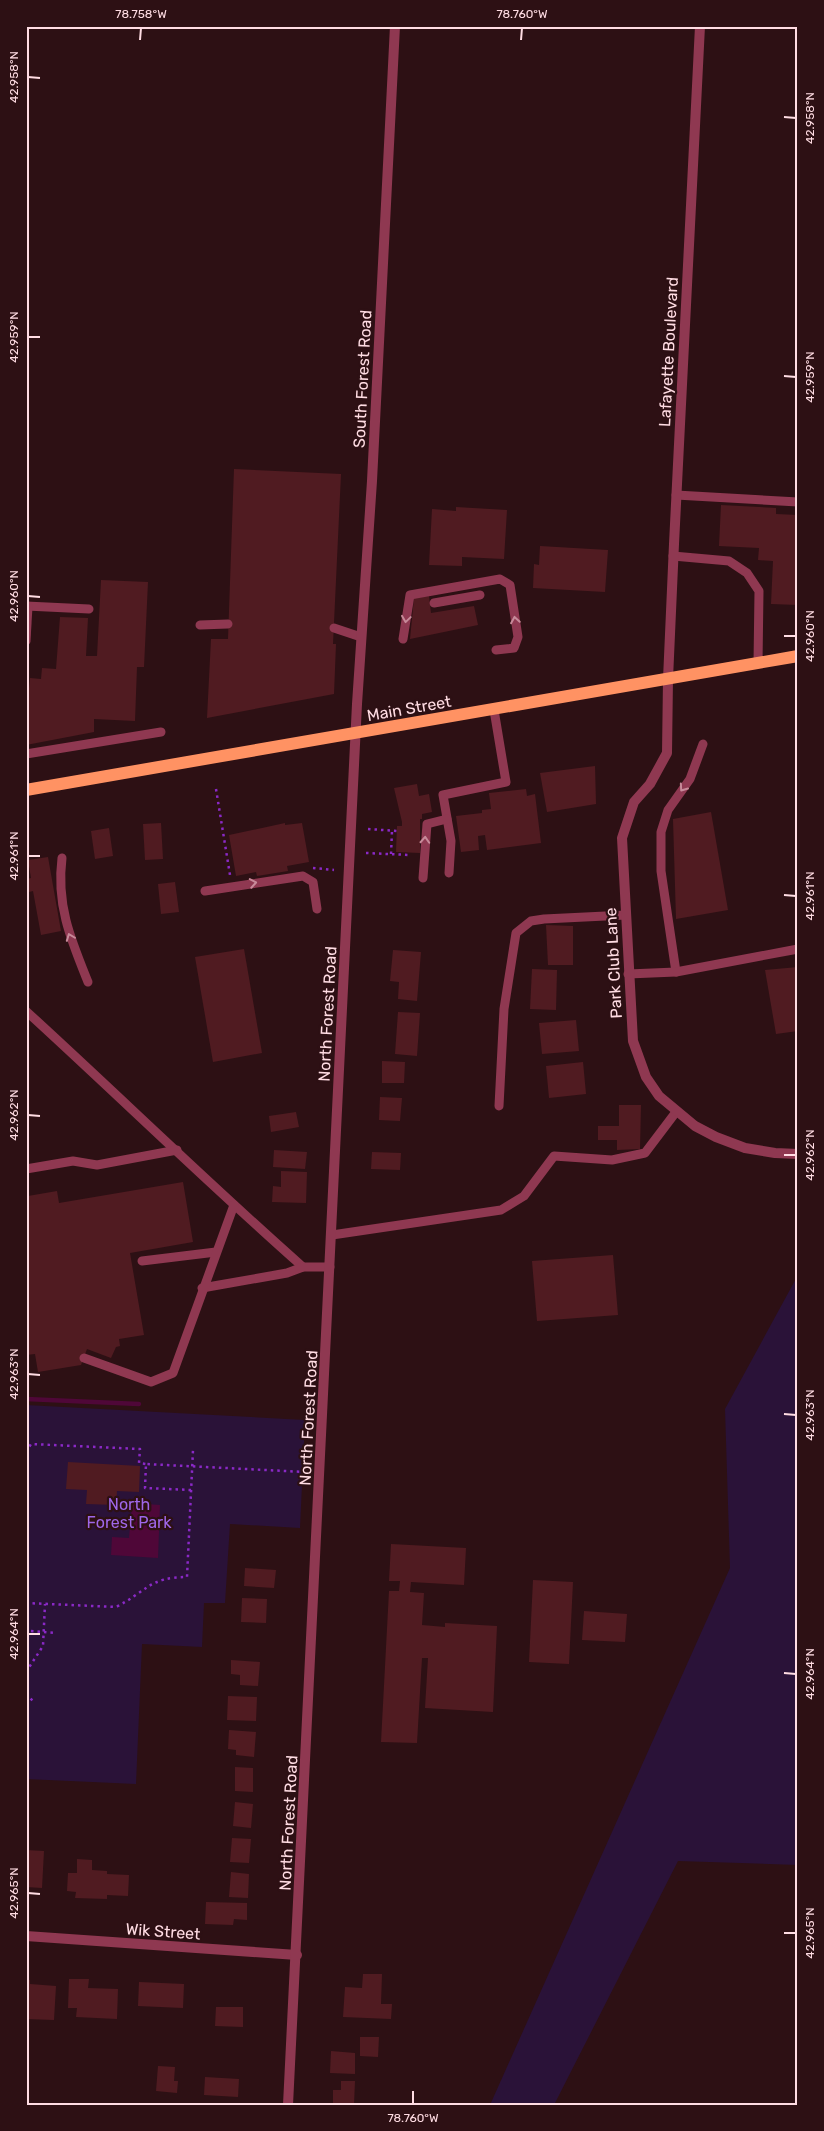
<svg xmlns="http://www.w3.org/2000/svg" width="824" height="2131" viewBox="0 0 824 2131" font-family="Rubik,sans-serif">
<rect width="100%" height="100%" fill="#2d1014"/>
<g fill="#2a1238">
<polygon points="798,1275 798,1865 678,1861 554,2105 490,2105 730,1568 725,1409"/>
<polygon points="26,1405 305,1420 300,1528 230,1524 225,1603 204,1603 202,1647 142,1644 136,1784 26,1779"/>
</g>
<polygon fill="#4f0738" points="132,1503 160,1505 158,1558 111,1555 112,1537 129,1538"/>
<g fill="none" stroke-linecap="round" stroke-linejoin="round">
<polyline stroke="#4f0738" stroke-width="4.5" points="26,1399 139,1404"/>
</g>
<g fill="#501b21">
<polygon points="234,469 341,474 333,644 336,644 334,694 207,718 211,639 228,639"/>
<polygon points="721,505 776,508 776,514 798,515 798,605 771,604 773,561 758,560 759,548 719,546"/>
<polygon points="456,507 507,510 504,559 462,557 462,566 429,565 432,509 456,511"/>
<polygon points="540,546 608,550 605,592 533,588 534,564 539,565"/>
<polygon points="101,580 148,582 144,667 137,667 135,721 94,719 94,732 26,745 26,698 28,698 30,678 41,679 42,668 56,669 60,617 88,618 86,656 97,656"/>
<polygon points="429,596 431,613 474,606 478,625 410,639 414,598"/>
<polygon points="595,766 596,804 547,812 540,773"/>
<polygon points="417,784 419,796 429,794 432,812 422,814 422,819 420,819 420,853 396,852 397,826 402,826 402,822 394,788"/>
<polygon points="526,789 527,796 535,794 541,843 487,850 485,835 478,836 479,850 461,852 456,816 482,813 482,810 491,809 489,793"/>
<polygon points="711,812 728,910 676,919 673,819"/>
<polygon points="161,823 163,859 145,860 143,824"/>
<polygon points="285,823 285,825 302,823 309,862 287,866 288,871 257,876 256,872 236,876 229,835"/>
<polygon points="109,828 113,856 95,859 91,831"/>
<polygon points="48,857 61,931 41,935 33,891 29,892 27,879 31,878 28,860"/>
<polygon points="175,882 179,912 161,914 158,884"/>
<polygon points="546,925 573,926 573,965 548,965"/>
<polygon points="244,949 262,1053 213,1062 195,957"/>
<polygon points="393,950 421,952 417,1001 398,999 399,982 390,981"/>
<polygon points="798,967 798,1031 776,1034 765,970"/>
<polygon points="532,969 557,970 556,1010 530,1009"/>
<polygon points="398,1012 420,1013 417,1056 395,1054"/>
<polygon points="576,1020 579,1051 542,1054 539,1023"/>
<polygon points="382,1061 405,1062 404,1083 382,1083"/>
<polygon points="583,1062 586,1094 549,1098 546,1066"/>
<polygon points="380,1097 402,1098 400,1121 379,1120"/>
<polygon points="619,1105 641,1105 640,1149 617,1150 617,1140 598,1140 598,1126 619,1126"/>
<polygon points="296,1112 299,1127 271,1132 269,1116"/>
<polygon points="274,1150 307,1152 305,1169 273,1167"/>
<polygon points="372,1152 401,1153 400,1170 371,1169"/>
<polygon points="281,1171 307,1172 306,1203 272,1202 273,1186 281,1187"/>
<polygon points="183,1182 193,1242 130,1253 144,1335 119,1339 120,1346 116,1347 111,1358 87,1349 81,1365 38,1372 35,1354 26,1355 26,1189 28,1196 57,1191 59,1203"/>
<polygon points="613,1255 618,1315 537,1321 532,1261"/>
<polygon points="68,1462 140,1466 139,1492 117,1491 116,1505 86,1504 87,1490 66,1489"/>
<polygon points="391,1544 466,1548 464,1585 411,1582 410,1592 424,1593 422,1625 445,1627 445,1623 497,1626 493,1712 425,1708 428,1658 422,1658 417,1743 381,1742 389,1591 399,1591 400,1581 389,1581"/>
<polygon points="245,1568 276,1570 274,1588 244,1586"/>
<polygon points="533,1580 573,1582 569,1664 529,1662"/>
<polygon points="242,1598 267,1599 266,1623 241,1622"/>
<polygon points="584,1611 627,1614 625,1642 582,1640"/>
<polygon points="231,1660 260,1662 258,1686 240,1685 240,1675 231,1674"/>
<polygon points="228,1696 257,1697 256,1721 227,1720"/>
<polygon points="229,1730 256,1732 254,1757 236,1755 236,1750 228,1749"/>
<polygon points="235,1767 253,1768 253,1792 235,1791"/>
<polygon points="235,1802 253,1804 251,1828 233,1826"/>
<polygon points="232,1838 251,1839 249,1863 230,1862"/>
<polygon points="26,1850 44,1851 42,1888 26,1887"/>
<polygon points="77,1859 92,1860 92,1870 107,1871 107,1874 129,1875 128,1896 107,1895 107,1899 75,1898 76,1892 67,1891 68,1873 77,1873"/>
<polygon points="231,1872 249,1874 248,1898 229,1897"/>
<polygon points="206,1902 247,1903 247,1920 234,1919 233,1925 205,1924"/>
<polygon points="363,1974 382,1974 381,2004 392,2004 391,2019 343,2017 345,1987 362,1988"/>
<polygon points="26,1979 30,1980 30,1984 56,1986 54,2020 26,2019"/>
<polygon points="69,1979 89,1979 88,1988 118,1989 117,2019 76,2017 77,2008 68,2008"/>
<polygon points="139,1982 184,1984 183,2008 138,2006"/>
<polygon points="216,2007 243,2007 243,2027 215,2026"/>
<polygon points="360,2037 379,2037 378,2057 360,2056"/>
<polygon points="331,2051 355,2053 355,2074 330,2073"/>
<polygon points="158,2066 175,2067 174,2081 178,2081 177,2093 156,2091"/>
<polygon points="205,2077 239,2079 238,2097 204,2095"/>
<polygon points="341,2081 355,2081 354,2105 333,2105 333,2090 341,2090"/>
</g>
<g fill="none" stroke-linecap="round" stroke-linejoin="round">
<g stroke="#8a29c6" stroke-width="2.5" stroke-dasharray="2.5 4" stroke-linecap="butt">
<polyline points="216,789 230,875"/>
<polyline points="368,829 397,831"/>
<polyline points="366,853 410,855"/>
<polyline points="391,854 392,831"/>
<polyline points="313,868 334,870"/>
<polyline points="26,1452 31,1444 140,1449 139,1463 146,1464"/>
<polyline points="191,1490 145,1488 146,1464 305,1472"/>
<path d="M 26,1603 L 116,1607 C 146,1592 149,1577 187,1577 L 193,1450"/>
<polyline points="31,1631 56,1633"/>
<polyline points="26,1672 43,1646 45,1604"/>
<polyline points="26,1694 34,1702"/>
</g>
<g stroke="#8f3851" stroke-width="9">
<polyline points="676,495 798,502"/>
<polyline points="673,556 729,561 747,573 759,591 758,663"/>
<polyline points="434,603 480,595"/>
<polyline points="26,606 89,609"/>
<polyline points="200,625 228,624"/>
<polyline points="334,628 361,637"/>
<polyline points="403,639 410,595 500,579 510,585 518,637 514,648 496,650"/>
<polyline points="26,641 28,606"/>
<polyline points="26,754 161,732"/>
<path d="M 62,858 C 56,905 71,940 88,982"/>
<polyline points="449,873 451,841 443,795 506,782 494,710"/>
<polyline points="423,878 427,824 447,819"/>
<polyline points="205,891 303,876 313,882 317,909"/>
<polyline points="676,972 661,871 661,832 668,810 690,779 703,744"/>
<polyline points="628,974 676,972 798,949"/>
<path d="M 26,1011 C 119,1096 209,1184 303,1267"/>
<polyline points="499,1106 504,1009 516,933 531,921 544,919 626,915"/>
<polyline points="26,1169 73,1161 97,1165 177,1150"/>
<polyline points="332,1235 501,1210 524,1196 554,1156 612,1160 645,1153 676,1112"/>
<polyline points="142,1261 216,1252"/>
<polyline points="202,1288 287,1273 303,1267 330,1267"/>
<polyline points="84,1358 151,1382 173,1373 234,1205"/>
</g>
<g stroke="#8f3851" stroke-width="10">
<polyline points="700,26 674,544 668,679 667,753 650,784 634,802 622,838 633,1041 646,1077 659,1096 695,1126 716,1137 745,1148 775,1153 798,1154"/>
<polyline points="26,1936 297,1955"/>
</g>
<polyline stroke="#8f3851" stroke-width="10" points="288,2105 357,704 372,481 395,26"/>
<polyline stroke="#ff9263" stroke-width="12" points="26,790 798,656"/>
</g>
<defs><path id="oneway-chevron" d="M-2-3.5L2.5 0L-2 3.5" fill="none" stroke-width="1.6" stroke-linecap="round" stroke-linejoin="round" transform="scale(1.25)"/></defs>
<g stroke="#c78a9a">
<use href="#oneway-chevron" transform="translate(406 619) rotate(98)"/>
<use href="#oneway-chevron" transform="translate(515 620) rotate(-99)"/>
<use href="#oneway-chevron" transform="translate(683 788) rotate(125)"/>
<use href="#oneway-chevron" transform="translate(425 840) rotate(-87)"/>
<use href="#oneway-chevron" transform="translate(253 883) rotate(-10)"/>
<use href="#oneway-chevron" transform="translate(70 937) rotate(-111)"/>
</g>
<path fill="none" stroke="#ffdce3" stroke-width="2" d="M 140,40 L 141,28M 521,40 L 522,28M 28,77 L 40,78M 784,117 L 796,118M 28,337 L 40,337M 784,376 L 796,377M 28,596 L 40,597M 784,636 L 796,636M 28,856 L 40,856M 784,895 L 796,896M 28,1115 L 40,1116M 784,1155 L 796,1155M 28,1374 L 40,1375M 784,1414 L 796,1415M 28,1634 L 40,1634M 784,1673 L 796,1674M 28,1893 L 40,1894M 784,1933 L 796,1933M 413,2104 L 413,2091"/>
<g text-anchor="middle" stroke-width="4.5" stroke-linejoin="round" paint-order="stroke">
<g font-size="16" fill="#ffdce3" stroke="#2d1014">
<text transform="translate(668 352) rotate(-87)" y="6">Lafayette Boulevard</text>
<text transform="translate(362 379) rotate(-87)" y="6">South Forest Road</text>
<text transform="translate(409 708) rotate(-10)" y="6">Main Street</text>
<text transform="translate(613 963) rotate(-93)" y="6">Park Club Lane</text>
<text transform="translate(327 1014) rotate(-87)" y="6">North Forest Road</text>
<text transform="translate(308 1418) rotate(-87)" y="6">North Forest Road</text>
<text transform="translate(288 1823) rotate(-87)" y="6">North Forest Road</text>
<text transform="translate(163 1931) rotate(4)" y="6">Wik Street</text>
</g>
<g font-size="16" fill="#9f67e9" stroke="#2d1014">
<text x="129" y="1510">North<tspan x="129" dy="18">Forest Park</tspan></text>
</g>
</g>
<rect width="824" height="2131" fill="none" stroke="#2d1014" stroke-width="55"/>
<rect x="28" y="28" width="768" height="2076" fill="none" stroke="#ffdce3" stroke-width="2"/>
<g font-size="12" text-anchor="middle" fill="#ffdce3">
<text x="141" y="18">78.758°W</text>
<text x="522" y="18">78.760°W</text>
<text transform="translate(14 77) rotate(-90)" y="4">42.958°N</text>
<text transform="translate(810 118) rotate(-90)" y="4">42.958°N</text>
<text transform="translate(14 337) rotate(-90)" y="4">42.959°N</text>
<text transform="translate(810 377) rotate(-90)" y="4">42.959°N</text>
<text transform="translate(14 596) rotate(-90)" y="4">42.960°N</text>
<text transform="translate(810 636) rotate(-90)" y="4">42.960°N</text>
<text transform="translate(14 856) rotate(-90)" y="4">42.961°N</text>
<text transform="translate(810 896) rotate(-90)" y="4">42.961°N</text>
<text transform="translate(14 1115) rotate(-90)" y="4">42.962°N</text>
<text transform="translate(810 1155) rotate(-90)" y="4">42.962°N</text>
<text transform="translate(14 1374) rotate(-90)" y="4">42.963°N</text>
<text transform="translate(810 1415) rotate(-90)" y="4">42.963°N</text>
<text transform="translate(14 1634) rotate(-90)" y="4">42.964°N</text>
<text transform="translate(810 1674) rotate(-90)" y="4">42.964°N</text>
<text transform="translate(14 1893) rotate(-90)" y="4">42.965°N</text>
<text transform="translate(810 1933) rotate(-90)" y="4">42.965°N</text>
<text x="413" y="2122">78.760°W</text>
</g>
</svg>
